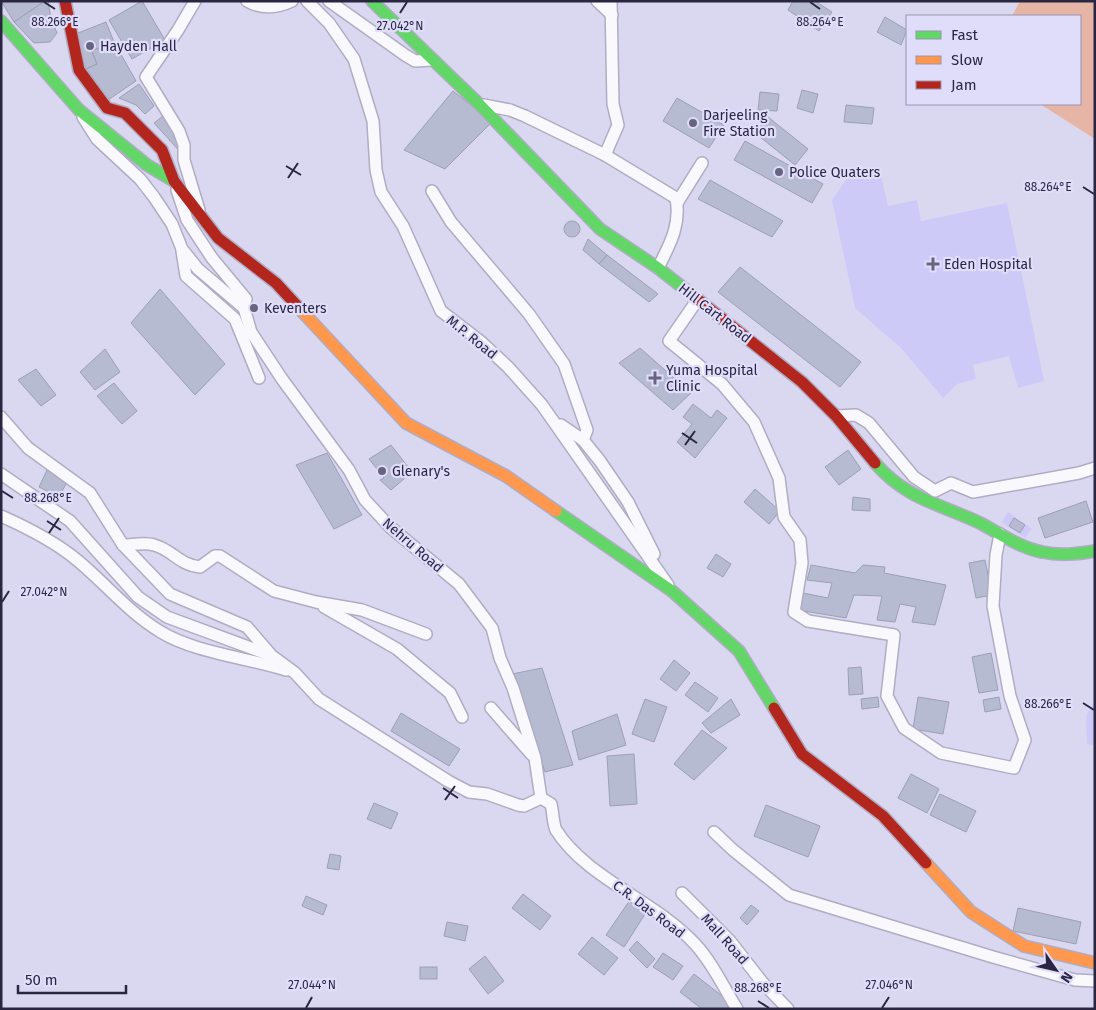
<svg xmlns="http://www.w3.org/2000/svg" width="1096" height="1010" viewBox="0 0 1096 1010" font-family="'Fira Sans',sans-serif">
<rect width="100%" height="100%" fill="#dad8f0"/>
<g fill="#cecaf8">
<polygon points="880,171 888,206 917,200 921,221 1007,203 1044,381 1018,388 1009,356 973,365 976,379 957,384 943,398 901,348 855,308 832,200 847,178"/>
<polygon points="1008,512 1032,529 1025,538 1002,522"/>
<polygon points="1095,700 1095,746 1087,744 1086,725 1087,714"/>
</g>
<polygon fill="#e7b5a5" points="1020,1 1095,1 1095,139 1040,104 1080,104 1080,16 1012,16"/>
<g fill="#b7bbd2" stroke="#9c9fb5">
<polygon points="1,1 45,1 14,22"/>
<polygon points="45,1 48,1 51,19 57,33 50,42 34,43 14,22"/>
<polygon points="142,1 165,40 132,59 109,20"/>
<polygon points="793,1 815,1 832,12 819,31 788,10"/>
<polygon points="885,17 907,30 901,45 877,32"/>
<polygon points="106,22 114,42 92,51 97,64 86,69 73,35"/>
<polygon points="114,42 136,81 108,100 86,69 97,64 92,51"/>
<polygon points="139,84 154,106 145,114 136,105 119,98"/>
<polygon points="802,90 818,94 813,113 797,108"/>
<polygon points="453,91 492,122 445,169 404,150"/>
<polygon points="760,92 779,94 777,111 758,110"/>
<polygon points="677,98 724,125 709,148 663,121"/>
<polygon points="846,105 874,108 872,124 844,122"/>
<polygon points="163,116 184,149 183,155 154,123"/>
<polygon points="768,117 808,149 795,165 755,133"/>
<polygon points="745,141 823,184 812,203 734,160"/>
<polygon points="710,180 783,221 772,237 698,199"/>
<circle cx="572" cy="229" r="8"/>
<polygon points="588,239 607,255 599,264 583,250"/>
<polygon points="607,255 658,294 649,302 599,264"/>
<polygon points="740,267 861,362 840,387 718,292"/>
<polygon points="160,289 225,364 195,395 131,323"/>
<polygon points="640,348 691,393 673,410 619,363"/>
<polygon points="105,349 120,372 95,390 80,372"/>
<polygon points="36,369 56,395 41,406 18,380"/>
<polygon points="114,383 137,411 122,424 97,396"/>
<polygon points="693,404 711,418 717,410 727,418 695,458 677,442 692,424 683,417"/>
<polygon points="391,445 412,472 391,490 380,480 384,478 369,459"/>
<polygon points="848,450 861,469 839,485 825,467"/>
<polygon points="327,453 362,515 334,529 296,465"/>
<polygon points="47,470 68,480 59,497 39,487"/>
<polygon points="755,489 780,511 769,524 744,502"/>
<polygon points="853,497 870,499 870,511 852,510"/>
<polygon points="1086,501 1093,522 1045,538 1038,518"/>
<polygon points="1014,518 1025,525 1020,533 1009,526"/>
<polygon points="716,554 731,564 723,577 707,568"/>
<polygon points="985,560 992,595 976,598 969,563"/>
<polygon points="811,565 855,573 863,565 885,567 884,573 946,585 935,625 912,622 916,607 900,604 895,622 877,620 882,596 854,595 846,618 798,610 803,593 828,598 832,583 807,580"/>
<polygon points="991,653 998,690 979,693 972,657"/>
<polygon points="674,660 690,673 676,691 660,679"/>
<polygon points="861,667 863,694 849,695 848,668"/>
<polygon points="542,668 573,765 545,772 512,674"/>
<polygon points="695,682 718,698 708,712 685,695"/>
<polygon points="878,697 879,707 862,709 861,699"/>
<polygon points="918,697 949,702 943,734 913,729"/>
<polygon points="999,697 1001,709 985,712 983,700"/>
<polygon points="645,699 667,707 654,742 632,734"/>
<polygon points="731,699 740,715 711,733 702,723"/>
<polygon points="401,713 460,749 449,766 391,731"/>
<polygon points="617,714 626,745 579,760 572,731"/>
<polygon points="702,730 727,748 694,780 674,764"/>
<polygon points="634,754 637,804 610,806 607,756"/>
<polygon points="911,774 939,789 927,813 898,798"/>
<polygon points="940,794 976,811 966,832 930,815"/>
<polygon points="374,803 398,813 391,829 367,819"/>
<polygon points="766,805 820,826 808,857 754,836"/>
<polygon points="330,854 341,856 339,870 327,868"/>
<polygon points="523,894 551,916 540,930 512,908"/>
<polygon points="306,896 327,905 323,915 302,906"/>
<polygon points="630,900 647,911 624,947 606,935"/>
<polygon points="751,905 759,911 747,925 740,918"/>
<polygon points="1018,908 1081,922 1076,944 1013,931"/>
<polygon points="447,922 468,926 465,941 444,936"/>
<polygon points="592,937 618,958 604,975 578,954"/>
<polygon points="637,941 655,959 647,968 629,950"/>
<polygon points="663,953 683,966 673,980 653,967"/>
<polygon points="485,956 504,981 488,994 469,969"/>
<rect x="420" y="967" width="17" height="12"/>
<polygon points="694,974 731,1003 726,1009 702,1009 680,992"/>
</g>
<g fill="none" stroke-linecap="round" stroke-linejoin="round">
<defs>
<g id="street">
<polyline points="195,1 178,30 146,77 179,131 184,145 184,160 199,210"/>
<path d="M 247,1 C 261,9 277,8 292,1"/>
<polyline points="307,1 329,23 354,59 373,121 376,170 381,192 403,226 441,311 480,341 508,367 542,405 668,585"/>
<polyline points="329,1 405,55 415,61 432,60"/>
<polyline points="597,1 612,15"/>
<path d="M 484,105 L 510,110 L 525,116 L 605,155 L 676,198 C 681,225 670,244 658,268"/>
<polyline points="83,117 97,139 140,179 154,197 172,224 182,249 198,269 244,308"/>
<polyline points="605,155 618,125 613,104 611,1"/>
<polyline points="177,190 187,220 212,258 246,299 244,308 251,332 282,379 349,470 365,500 390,527 459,584 492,628 500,658 513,688 535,758 541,798"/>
<polyline points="432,191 451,222 529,314 564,364 587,430 583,440"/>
<polyline points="677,203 702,163"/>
<polyline points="182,251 186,276 235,319 259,378"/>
<polyline points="698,299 669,341 722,384 754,422 779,478 784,517 800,540 802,563 794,612 808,621 894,635 887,696 904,728 941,753 1014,768 1025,740 1010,696 993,606 996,555 1000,534"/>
<polyline points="836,416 856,415 869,423 914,477 935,491 951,483 973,492 1079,473 1095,468"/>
<path d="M 1,417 L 28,448 L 90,493 L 123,545 L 170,594 L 247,627 L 272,656 L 295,673 L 319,699 L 448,781 L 469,792 L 487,794 L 518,805 L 524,806 L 541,798 L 551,804 C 553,812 553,824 556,830 C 586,878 657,902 695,944 C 712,962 724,988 737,1009"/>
<polyline points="561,425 583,440 600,461 628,502 654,554"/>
<polyline points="1,474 70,521 138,597 167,617 270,655"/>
<path d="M 1,516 C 28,528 54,541 77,560 C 106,584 129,613 161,632 C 193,652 248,658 286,670"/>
<path d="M 123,545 C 132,545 145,542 154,545 C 173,550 179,565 200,567 L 215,556 L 220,556 L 274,591 L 316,602 L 362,610 L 426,634"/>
<polyline points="324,607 397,649 450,693 462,717"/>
<polyline points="491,708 532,755"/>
<polyline points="714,832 733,850 789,895 993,957 1075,980 1095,981"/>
<polyline points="682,893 730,941 762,982 788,1009"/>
</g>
<g id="fast">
<polyline points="372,1 480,105 600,229 658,268 691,294"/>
<polyline points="1,21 79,110 147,165 174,181"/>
<path d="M 875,463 C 906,499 940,504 980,523 C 999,533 1020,548 1042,552 C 1060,556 1077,554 1095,551"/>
<polyline points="556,511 672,591 739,651 774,708"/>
</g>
<g id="slow">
<polyline points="299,308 406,423 506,476 556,511"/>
<polyline points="926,863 971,912 1024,946 1095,963"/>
</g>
<g id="jam">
<polyline points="65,1 79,70 107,108 125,113 162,150 174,181 218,238 276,283 299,308"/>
<polyline points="691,294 802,382 836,416 875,463"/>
<polyline points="774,708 802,754 883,816 926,863"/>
</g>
</defs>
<use href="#street" stroke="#afacc3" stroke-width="14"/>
<use href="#fast" stroke="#afacc3" stroke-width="14"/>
<use href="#slow" stroke="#afacc3" stroke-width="14"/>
<use href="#jam" stroke="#afacc3" stroke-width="14"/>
<use href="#street" stroke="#f9f9fd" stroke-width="11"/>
<use href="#fast" stroke="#63d668" stroke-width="11"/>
<use href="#slow" stroke="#ff974d" stroke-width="11"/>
<use href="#jam" stroke="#b3261e" stroke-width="11"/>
</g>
<path fill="none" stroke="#2a2642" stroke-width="2" d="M 44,2 L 55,9M 810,2 L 820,9M 400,13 L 407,2M 286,166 L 301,175M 288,178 L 298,163M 1083,187 L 1094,194M 682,433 L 697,443M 685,445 L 695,431M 2,491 L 13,498M 47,521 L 61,530M 49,533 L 59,518M 2,602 L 9,591M 1083,703 L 1094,710M 443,788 L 458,798M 445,800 L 455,786M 758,1001 L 769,1008M 306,1008 L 312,997M 882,1008 L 889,997"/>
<g fill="#68647f" stroke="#e0ddfb" stroke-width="2">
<circle cx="90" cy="46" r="5"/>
<circle cx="693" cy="123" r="5"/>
<circle cx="779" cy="172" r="5"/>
<path d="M930.5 256.5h5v5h5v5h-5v5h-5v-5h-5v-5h5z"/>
<circle cx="254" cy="308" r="5"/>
<path d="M652.5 370.5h5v5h5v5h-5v5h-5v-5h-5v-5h5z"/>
<circle cx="382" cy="471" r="5"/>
</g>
<g text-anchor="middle" stroke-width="4.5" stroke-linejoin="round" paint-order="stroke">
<g font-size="14" fill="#2a2642" stroke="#e0ddfb" text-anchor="start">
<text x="100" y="51">Hayden Hall</text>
<text x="703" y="120">Darjeeling<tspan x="703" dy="16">Fire Station</tspan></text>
<text x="789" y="177">Police Quaters</text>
<text x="944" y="269">Eden Hospital</text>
<text x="264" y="313">Keventers</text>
<text x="666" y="375">Yuma Hospital<tspan x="666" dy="16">Clinic</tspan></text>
<text x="392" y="476">Glenary's</text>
</g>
<g font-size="14" fill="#2a2642" stroke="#e0ddfb">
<text transform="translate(715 313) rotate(38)" y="5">Hill Cart Road</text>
<text transform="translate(472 337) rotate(39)" y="5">M.P. Road</text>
<text transform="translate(413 545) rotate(41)" y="5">Nehru Road</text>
<text transform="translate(649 909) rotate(37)" y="5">C.R. Das Road</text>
<text transform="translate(725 939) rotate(48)" y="5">Mall Road</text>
</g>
</g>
<g font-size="12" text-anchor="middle" fill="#2a2642" stroke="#e0ddfb" stroke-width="4.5" stroke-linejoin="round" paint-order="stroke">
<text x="55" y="26">88.266°E</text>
<text x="820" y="26">88.264°E</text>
<text x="400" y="30">27.042°N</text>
<text x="1048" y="191">88.264°E</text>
<text x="48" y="502">88.268°E</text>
<text x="44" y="596">27.042°N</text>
<text x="1048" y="708">88.266°E</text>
<text x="312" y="989">27.044°N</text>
<text x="889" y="989">27.046°N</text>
<text x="758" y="992">88.268°E</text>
</g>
<rect width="1096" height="1010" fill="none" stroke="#2a2642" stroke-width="5"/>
<rect x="906" y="15" width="175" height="90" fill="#e0ddfb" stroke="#9794b1"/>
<rect x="916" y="31" width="25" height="8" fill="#63d668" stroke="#9794b1"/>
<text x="951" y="40" font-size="15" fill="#2a2642">Fast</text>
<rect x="916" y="56" width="25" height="8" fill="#ff974d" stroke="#9794b1"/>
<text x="951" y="65" font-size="15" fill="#2a2642">Slow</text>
<rect x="916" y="81" width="25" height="8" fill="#b3261e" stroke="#9794b1"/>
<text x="951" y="90" font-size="15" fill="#2a2642">Jam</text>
<g transform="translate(1056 970) rotate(124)" stroke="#e0ddfb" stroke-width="4" paint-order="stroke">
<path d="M0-4L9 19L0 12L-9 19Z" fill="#2a2642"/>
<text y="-8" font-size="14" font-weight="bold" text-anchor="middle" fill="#2a2642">N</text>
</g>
<path d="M18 985v8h108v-8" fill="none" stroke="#2a2642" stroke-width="2.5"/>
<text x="25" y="985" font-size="15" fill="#2a2642" stroke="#e0ddfb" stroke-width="4" paint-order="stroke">50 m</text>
</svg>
